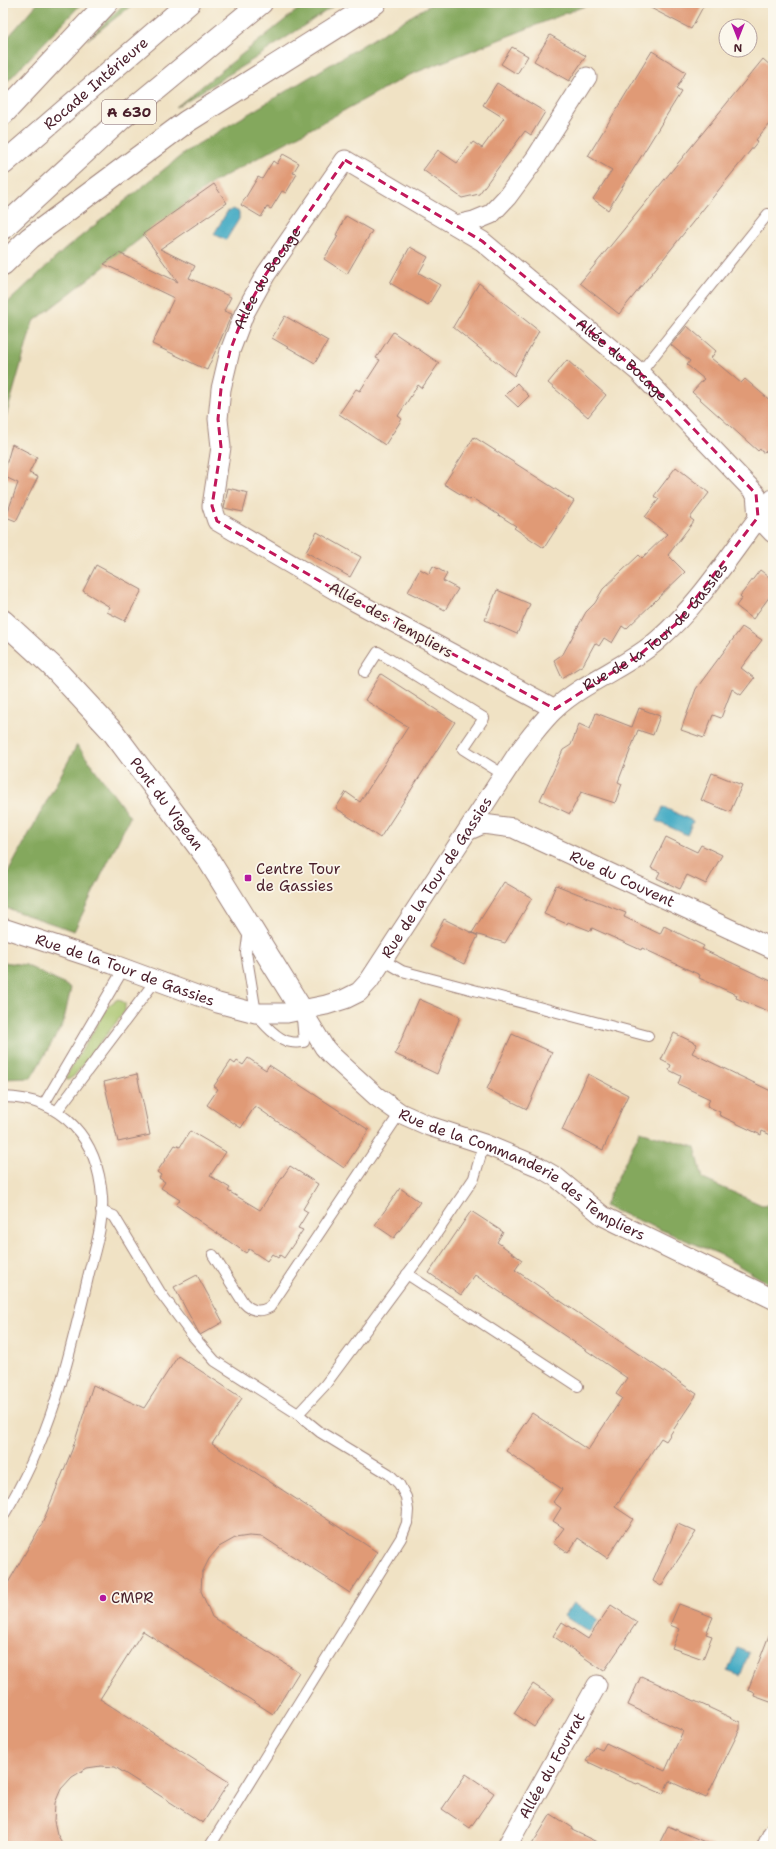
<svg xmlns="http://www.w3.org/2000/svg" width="776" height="1849" viewBox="0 0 776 1849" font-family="'Shantell Sans',sans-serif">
<rect width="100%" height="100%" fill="#fbf7ec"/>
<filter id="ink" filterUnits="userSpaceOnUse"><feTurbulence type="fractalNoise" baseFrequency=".025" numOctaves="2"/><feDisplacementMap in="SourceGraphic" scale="8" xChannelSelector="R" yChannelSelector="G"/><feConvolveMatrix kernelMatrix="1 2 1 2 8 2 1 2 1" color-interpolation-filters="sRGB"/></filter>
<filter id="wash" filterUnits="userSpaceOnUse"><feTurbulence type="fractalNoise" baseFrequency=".012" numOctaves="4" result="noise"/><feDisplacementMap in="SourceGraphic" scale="16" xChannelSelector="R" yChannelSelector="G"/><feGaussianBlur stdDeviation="0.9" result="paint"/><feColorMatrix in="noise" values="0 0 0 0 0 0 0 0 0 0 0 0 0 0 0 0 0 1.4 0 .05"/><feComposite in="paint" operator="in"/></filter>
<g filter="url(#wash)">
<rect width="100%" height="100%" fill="#f0e2c4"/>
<polygon fill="#a6c269" stroke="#78704a" points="118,999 125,1003 125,1011 74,1076 68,1080 66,1079 67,1075 109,1005"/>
<g fill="#84a85d" stroke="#676444">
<polygon points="38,3 82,3 3,86 3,43"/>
<polygon points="125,3 135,3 87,40"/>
<polygon points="306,3 338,3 254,59 176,107"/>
<polygon points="433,3 597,3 582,7 407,76 212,183 33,322 3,427 3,307 64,250 188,150"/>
<polygon points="77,745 130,817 74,931 3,907 3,882"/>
<polygon points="3,962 26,965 71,988 63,1024 31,1078 3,1079"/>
<polygon points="640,1131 695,1147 703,1179 762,1205 773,1204 773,1286 719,1254 604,1206"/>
</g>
<g fill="#44abc4" stroke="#476578">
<polygon points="233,209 239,212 239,219 226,240 214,234 227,212"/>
<polygon points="663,807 693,821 687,835 657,821"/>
<polygon points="573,1603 598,1619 589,1632 564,1616"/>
<polygon points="737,1648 749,1653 740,1676 728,1671"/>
</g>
<g id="blocks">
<g fill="#e09a76">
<polygon points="641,3 705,3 691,29"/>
<polygon points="550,35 586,56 569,81 534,61"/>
<polygon points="512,47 528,56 517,74 501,64"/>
<polygon points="652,51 686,72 676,89 681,92 608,210 593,199 612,170 588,156"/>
<polygon points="763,59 773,68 773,119 756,140 758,141 619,314 580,283"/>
<polygon points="497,83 545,112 531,135 525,131 479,194 462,198 423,170 438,150 457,163 473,142 482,148 504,118 483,105"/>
<polygon points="283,154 299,163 293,173 297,174 286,193 282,191 271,209 267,207 261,217 241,205 258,177 262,179 273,161 277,164"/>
<polygon points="214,184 227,203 160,249 195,266 189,278 231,297 224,311 232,314 207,370 152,344 174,298 104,264 119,253 178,282 143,234"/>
<polygon points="346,216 372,231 347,274 324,259 338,236 336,235"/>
<polygon points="410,247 428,257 419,273 440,285 428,305 390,283"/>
<polygon points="479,283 539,331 514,376 453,327"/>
<polygon points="285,316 328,341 315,363 272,338"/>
<polygon points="687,326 716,351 711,358 741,383 745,379 773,403 773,450 762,452 760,449 758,451 692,392 704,379 687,365 690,361 671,345"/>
<polygon points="393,332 439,363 422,388 418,385 398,416 402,419 385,445 339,414 356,389 360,391 380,360 376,358"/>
<polygon points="567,360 606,395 588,417 548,383"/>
<polygon points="517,383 529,396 518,407 505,395"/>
<polygon points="474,437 574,501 544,548 514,528 516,526 472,498 470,500 444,484"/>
<polygon points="12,444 37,457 29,473 38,477 16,521 6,517 18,483 3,476"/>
<polygon points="676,467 709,493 690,518 694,521 668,555 685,572 626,629 622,626 612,643 604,638 599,646 595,643 583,665 562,678 554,660 563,654 586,612 595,603 603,589 639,555 642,558 667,534 645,517 659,499 654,496"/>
<polygon points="228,488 248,493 243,512 224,508"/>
<polygon points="317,532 361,557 350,577 306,552"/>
<polygon points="96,565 142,590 125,621 107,612 110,607 83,591"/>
<polygon points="433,566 447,574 443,581 458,589 445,610 408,592 420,569 429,574"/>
<polygon points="760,570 773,580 773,592 753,619 736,606 742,598 740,596"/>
<polygon points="497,590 530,604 517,634 485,620"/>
<polygon points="742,627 762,640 741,668 754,678 741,695 732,689 721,718 713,715 704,738 681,730 696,689"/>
<polygon points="381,674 455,722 380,838 336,808 346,792 360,802 408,727 365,700"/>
<polygon points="639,708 660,716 653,735 638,730 618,782 622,784 615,803 581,792 570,814 540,800 563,750 571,745 579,724 590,729 596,713 632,727"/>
<polygon points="712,773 742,785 730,812 701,800"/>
<polygon points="666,837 697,852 701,845 722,855 706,884 687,875 680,889 657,878 660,872 651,868"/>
<polygon points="504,882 532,898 505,943 472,933"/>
<polygon points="556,885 626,913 624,917 660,934 664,926 704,946 702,949 773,982 773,1013 736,998 737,995 699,978 700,975 642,948 641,950 592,928 591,931 568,922 567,924 544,914"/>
<polygon points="444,919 478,936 464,964 430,947"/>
<polygon points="419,999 460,1017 437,1074 395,1054"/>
<polygon points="674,1033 697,1044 692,1053 773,1092 773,1136 762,1131 761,1135 719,1115 720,1112 707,1106 710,1099 678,1084 681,1076 669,1070 671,1065 661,1060"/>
<polygon points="512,1034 552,1052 527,1109 487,1089"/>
<polygon points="248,1058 266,1070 269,1065 369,1130 344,1168 255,1106 241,1128 207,1105 218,1089 214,1086 231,1061 235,1064 237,1061 243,1065"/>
<polygon points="137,1074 150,1135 118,1142 104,1082"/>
<polygon points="588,1074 628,1095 603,1150 562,1130"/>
<polygon points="190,1131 226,1152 210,1176 230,1188 228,1191 260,1210 290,1166 318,1184 303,1209 308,1212 298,1228 303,1230 284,1258 280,1255 278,1258 272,1254 267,1261 249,1249 246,1253 176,1205 180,1200 161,1188 165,1182 159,1178 161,1175 157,1172 175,1145 180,1147"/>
<polygon points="400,1188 420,1202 394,1238 375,1225"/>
<polygon points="471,1211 503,1232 497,1242 522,1260 515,1270 697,1394 666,1441 661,1438 615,1507 633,1519 607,1558 578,1538 568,1553 553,1543 564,1528 553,1521 561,1508 553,1502 562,1489 506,1451 532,1413 588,1450 622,1398 616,1394 627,1378 475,1275 461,1295 429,1273"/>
<polygon points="197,1275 223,1322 200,1335 174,1287"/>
<polygon points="178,1356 242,1398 212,1444 377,1552 350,1593 263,1537 249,1536 235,1538 219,1547 209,1559 202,1573 201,1591 212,1617 299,1672 273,1714 143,1631 100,1699 229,1782 203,1823 115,1767 101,1766 87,1768 72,1777 61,1789 55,1803 54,1821 57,1834 64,1846 3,1846 3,1579 8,1583 42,1524 72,1450 93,1385 144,1408"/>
<polygon points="678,1524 696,1532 661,1586 653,1581"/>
<polygon points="679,1604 713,1617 706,1634 712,1636 703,1659 672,1648 680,1629 670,1625"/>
<polygon points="611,1605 637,1622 604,1671 553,1636 562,1622 588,1639"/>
<polygon points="771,1630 773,1630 773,1703 754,1696 755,1693 748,1690"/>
<polygon points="641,1676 740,1722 740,1729 706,1798 669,1781 663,1794 638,1783 637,1784 629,1781 586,1761 595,1747 602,1750 606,1743 665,1771 683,1731 628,1705"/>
<polygon points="533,1684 554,1698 534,1727 514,1713"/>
<polygon points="466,1774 494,1793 470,1828 442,1809"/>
<polygon points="551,1814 573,1828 572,1830 605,1846 531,1846"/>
<polygon points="668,1826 714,1846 658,1846"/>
</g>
</g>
</g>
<g filter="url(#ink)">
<use href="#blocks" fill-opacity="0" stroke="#9d8078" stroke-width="1"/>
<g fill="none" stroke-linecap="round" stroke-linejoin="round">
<defs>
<g id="lane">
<polyline points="640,373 768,214"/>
<polyline points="365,672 378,652 484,718 463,749 504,775"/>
<path d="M 249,929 L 246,952 L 256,1013 C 262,1023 279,1041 291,1042 C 295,1043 300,1042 304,1042 L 302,1018"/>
<polyline points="383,960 402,971 648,1036"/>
<path d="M 3,1097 C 63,1098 98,1139 102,1197 C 104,1224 94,1252 88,1277 C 69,1360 49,1443 3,1516"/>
<polyline points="44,1104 124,968"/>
<polyline points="57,1111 156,980"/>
<polyline points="101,1211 114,1216 160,1292 192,1335 215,1361 298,1414 320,1432 389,1474 399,1484 406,1497 408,1510 407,1523 401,1538 210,1846"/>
<path d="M 213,1255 L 243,1302 C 251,1311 259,1313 270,1307 L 400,1113"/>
<polyline points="407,1274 578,1386"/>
<polyline points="298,1414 325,1385 426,1249 474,1178 484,1144"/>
</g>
<g id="street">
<polyline points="456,225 474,221 491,214 507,197 535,159 587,77"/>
<polyline points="758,517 773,533"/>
<path id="s1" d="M 555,709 L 354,601 L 217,521 L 212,506 L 221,447 L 218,419 L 221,389 L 230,351 L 244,314 L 266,274 L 345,160 L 482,241 L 640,373 L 756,494 L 758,517"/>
<path id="s2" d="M 469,830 L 483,824 L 513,828 L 773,949"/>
<path id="s3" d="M 3,928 L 112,964 L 218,1003 L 256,1013 L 287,1013 L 326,1005 L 345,999 L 359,992 L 369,981 L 518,753 C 530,738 541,722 555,709 C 585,681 627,667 658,640 C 704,600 735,546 773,499"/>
<path id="s4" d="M 301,1009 L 324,1047 L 331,1055 L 376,1096 L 400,1113 L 429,1126 L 484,1144 L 537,1166 L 556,1177 L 603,1216 L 773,1299"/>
<path id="s5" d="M 507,1846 L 597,1685"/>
<polyline points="767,1846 773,1833"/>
</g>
<g id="secondary">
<path id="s6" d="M 3,621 L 52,666 L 113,732 L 208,859 L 301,1009"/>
</g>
<g id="highway">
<polyline points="3,114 107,3"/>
<path id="s7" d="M 3,164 L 189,3"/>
<polyline points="3,228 122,118 261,3"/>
<polyline points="3,264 30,238 186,122 375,3"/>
</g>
</defs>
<use href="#lane" stroke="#9d8078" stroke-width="12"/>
<use href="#street" stroke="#9d8078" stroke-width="21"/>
<use href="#secondary" stroke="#9d8078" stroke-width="24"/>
<use href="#highway" stroke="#9d8078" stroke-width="24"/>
<use href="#lane" stroke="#fff" stroke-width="10"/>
<use href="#street" stroke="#fff" stroke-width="19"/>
<use href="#secondary" stroke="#fff" stroke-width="22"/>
<use href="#highway" stroke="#fff" stroke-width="22"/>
</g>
</g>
<path fill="none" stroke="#c2185b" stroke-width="3" stroke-dasharray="8 5" stroke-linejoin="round" d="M 345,160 L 482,241 L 640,373 L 756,494 L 758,517 L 676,624 L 638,656 L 555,709 L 354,601 L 217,521 L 212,506 L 221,447 L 218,419 L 221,389 L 230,351 L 244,314 L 266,274 Z"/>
<g fill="#b5179e" stroke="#fbf7ec" stroke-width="1.5">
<rect x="244" y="874" width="8" height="8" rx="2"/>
<circle cx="103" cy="1598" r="4"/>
</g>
<g text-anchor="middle" stroke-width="3.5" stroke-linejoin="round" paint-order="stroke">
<rect fill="#fbf7ec" stroke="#7f6065" stroke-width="1" x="102" y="100" width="54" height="24" rx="3"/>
<g font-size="14" font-weight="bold" fill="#4a1f2b">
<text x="129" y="117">A 630</text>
</g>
<g font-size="15" fill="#4a1f2b" stroke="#fbf7ec">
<text dy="5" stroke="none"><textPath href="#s7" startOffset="123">Rocade Intérieure</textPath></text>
<text dy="5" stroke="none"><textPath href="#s1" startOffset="642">Allée du Bocage</textPath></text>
<text dy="5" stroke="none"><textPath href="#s1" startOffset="1126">Allée du Bocage</textPath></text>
<text transform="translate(391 620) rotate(29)" y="5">Allée des Templiers</text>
<text dy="5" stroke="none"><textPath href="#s3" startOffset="849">Rue de la Tour de Gassies</textPath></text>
<text dy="5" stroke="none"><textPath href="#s6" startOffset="246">Pont du Vigean</textPath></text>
<text dy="5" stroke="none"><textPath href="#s3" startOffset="512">Rue de la Tour de Gassies</textPath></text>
<text dy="5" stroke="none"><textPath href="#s2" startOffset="166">Rue du Couvent</textPath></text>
<text dy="5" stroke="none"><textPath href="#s3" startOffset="129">Rue de la Tour de Gassies</textPath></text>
<text dy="5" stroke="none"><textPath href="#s4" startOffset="283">Rue de la Commanderie des Templiers</textPath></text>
<text dy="5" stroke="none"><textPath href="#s5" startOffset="92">Allée du Fourrat</textPath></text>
</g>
<g font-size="15" fill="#4a1f2b" stroke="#fbf7ec" text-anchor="start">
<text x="256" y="874">Centre Tour<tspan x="256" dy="17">de Gassies</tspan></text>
<text x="111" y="1603">CMPR</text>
</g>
</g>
<rect width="776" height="1849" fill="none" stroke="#fbf7ec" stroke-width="16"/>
<g transform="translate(738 38) rotate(180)"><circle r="19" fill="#fbf7ec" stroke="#b4a19f"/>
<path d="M0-3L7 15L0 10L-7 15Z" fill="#b5179e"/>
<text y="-6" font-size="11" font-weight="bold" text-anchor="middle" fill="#4a1f2b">N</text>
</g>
</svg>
